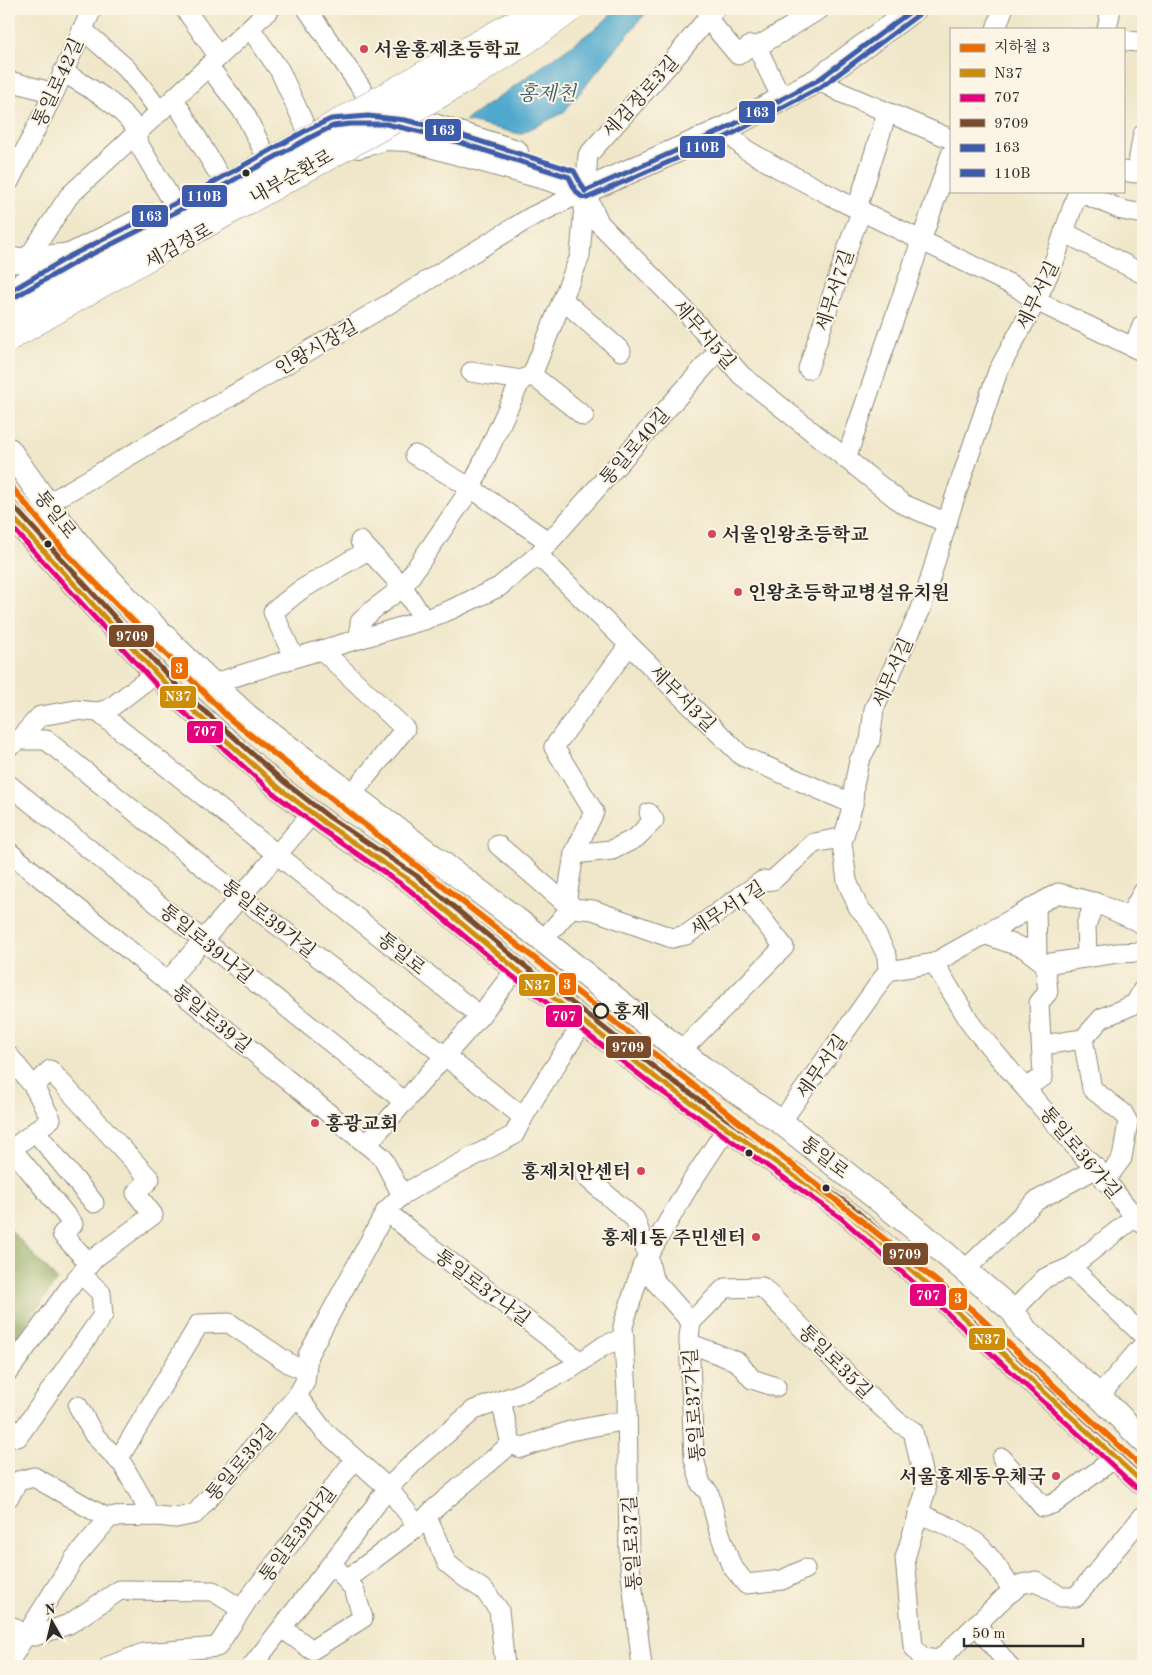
<svg xmlns="http://www.w3.org/2000/svg" width="1152" height="1675" viewBox="0 0 1152 1675" font-family="'Old Standard TT','Noto Serif KR',serif">
<rect width="100%" height="100%" fill="#fcf5e5"/>
<filter id="ink" filterUnits="userSpaceOnUse"><feTurbulence type="fractalNoise" baseFrequency=".02" numOctaves="2"/><feDisplacementMap in="SourceGraphic" scale="10" xChannelSelector="R" yChannelSelector="G"/><feConvolveMatrix kernelMatrix="1 2 1 2 8 2 1 2 1" color-interpolation-filters="sRGB"/></filter>
<filter id="wash" filterUnits="userSpaceOnUse"><feTurbulence type="fractalNoise" baseFrequency=".0096" numOctaves="4" result="noise"/><feDisplacementMap in="SourceGraphic" scale="20" xChannelSelector="R" yChannelSelector="G"/><feGaussianBlur stdDeviation="1.12" result="paint"/><feColorMatrix in="noise" values="0 0 0 0 0 0 0 0 0 0 0 0 0 0 0 0 0 1.4 0 .05"/><feComposite in="paint" operator="in"/></filter>
<g filter="url(#wash)">
<rect width="100%" height="100%" fill="#f0e7ca"/>
<polygon fill="#8aa65a" stroke="#5a6842" points="9,1228 57,1280 9,1349"/>
<polygon fill="#50a9ce" stroke="#3e6a7c" points="617,9 649,9 563,113 520,134 465,121 600,25"/>
</g>
<g filter="url(#ink)">
<g fill="none" stroke-linecap="round" stroke-linejoin="round">
<defs>
<g id="minor">
<polyline points="185,9 219,57"/>
<polyline points="307,9 368,98"/>
<polyline points="707,18 738,55 751,45 757,47"/>
<polyline points="250,28 280,71 307,130"/>
<polyline points="82,29 126,68 141,86 160,112"/>
<polyline points="996,29 1003,9"/>
<polyline points="1107,29 1111,9"/>
<polyline points="1123,40 1143,43"/>
<polyline points="209,67 245,114 265,154"/>
<path d="M 63,72 C 94,91 117,102 139,132"/>
<polyline points="818,80 842,93 951,139"/>
<polyline points="9,81 54,93"/>
<polyline points="174,99 221,178"/>
<polyline points="782,99 757,47 820,9"/>
<polyline points="725,129 745,149 778,168 837,199 1018,288 1036,301 1143,352"/>
<polyline points="134,136 174,204"/>
<polyline points="1123,171 1136,173 1143,134"/>
<polyline points="9,182 54,93 92,9"/>
<polyline points="1077,191 1122,210 1143,214"/>
<polyline points="585,192 600,224 682,307 741,375 903,504 947,523"/>
<polyline points="857,208 887,113"/>
<polyline points="1064,232 1143,274"/>
<polyline points="26,261 69,196 270,9"/>
<polyline points="563,300 621,351"/>
<polyline points="1133,347 1143,324"/>
<polyline points="808,369 852,235 862,211"/>
<polyline points="471,372 521,380"/>
<polyline points="532,375 584,416"/>
<polyline points="415,455 471,488 549,542"/>
<polyline points="846,459 951,154"/>
<polyline points="47,504 399,298 531,217 585,191"/>
<polyline points="538,555 742,756 853,804"/>
<polyline points="424,620 403,587 471,488 521,380 532,375 580,256 588,155 679,53 715,9"/>
<polyline points="359,639 360,622 374,609 403,587 360,541"/>
<polyline points="322,650 405,729 351,795"/>
<polyline points="294,658 273,612 299,591 368,550"/>
<polyline points="212,684 294,658 424,620 450,610 499,587 538,555 719,350"/>
<polyline points="98,712 480,1016"/>
<polyline points="9,740 46,740 241,897 523,1117"/>
<polyline points="12,745 18,740 40,716 76,710 98,712 109,709 156,673"/>
<polyline points="9,785 405,1102"/>
<polyline points="498,845 571,908 593,910 672,938 686,935 762,881 773,880 814,843 835,839 842,843"/>
<polyline points="9,852 382,1157 402,1195"/>
<polyline points="574,854 612,850 636,838 654,820 649,813"/>
<polyline points="1036,905 1037,957"/>
<polyline points="571,908 567,897 574,854 594,812 554,747 629,645"/>
<polyline points="1129,917 1143,892"/>
<polyline points="984,934 1024,948 1045,964 1117,953 1143,952"/>
<polyline points="543,940 571,908"/>
<polyline points="1087,957 1086,925 1095,902"/>
<path d="M 934,963 L 973,1027 L 1084,1157 C 1107,1176 1120,1204 1143,1224"/>
<polyline points="888,971 934,963 1058,893 1099,904 1143,924"/>
<polyline points="167,982 312,814"/>
<polyline points="1043,1045 1083,1039"/>
<polyline points="681,1051 784,947 743,894"/>
<polyline points="9,1056 34,1087 50,1070 150,1179 136,1193 153,1215 96,1257 76,1279 9,1371"/>
<polyline points="34,1087 51,1119 12,1149 73,1224 62,1234 90,1264"/>
<polyline points="1026,1087 1043,1077 1039,1003 1048,992 1045,964"/>
<polyline points="781,1122 888,971 887,956 869,919 858,907 847,881 842,843 853,804 854,786 859,761 870,741 874,709 921,609 952,506 998,371 1036,301 1054,262 1078,191"/>
<polyline points="35,1131 94,1203"/>
<polyline points="367,1144 480,1016 516,969"/>
<polyline points="585,1176 635,1219 648,1256 653,1279 691,1322"/>
<polyline points="1105,1181 1122,1158 1128,1122 1123,1113 1092,1089 1083,1039 1102,1018 1135,1004 1143,989"/>
<polyline points="386,1211 419,1238 581,1362"/>
<polyline points="1071,1267 1143,1335"/>
<polyline points="965,1270 1036,1201 1097,1168"/>
<polyline points="1013,1311 1045,1278 1071,1267 1135,1217 1143,1213"/>
<polyline points="691,1322 725,1288 762,1287 863,1390 898,1422 913,1431 926,1490 905,1558 913,1646 922,1658 939,1660 1005,1597 1021,1584 1036,1581 1061,1597 1076,1597 1143,1516"/>
<polyline points="691,1322 689,1337 694,1459 701,1484 709,1493 718,1528 731,1565 746,1584 782,1580 805,1569"/>
<polyline points="689,1343 738,1362 752,1379 776,1387"/>
<polyline points="297,1396 324,1431 388,1488 418,1526"/>
<polyline points="1099,1396 1143,1345"/>
<polyline points="78,1406 94,1435 123,1465 143,1500 149,1516"/>
<polyline points="18,1437 103,1315 101,1293 81,1274"/>
<polyline points="511,1444 521,1448 570,1431 627,1420"/>
<polyline points="1002,1458 1043,1507 1055,1503 1116,1457"/>
<polyline points="118,1460 199,1324 229,1323 290,1364 306,1371"/>
<path d="M 9,1497 L 18,1481 L 34,1477 L 105,1517 L 157,1516 L 176,1518 L 195,1514 L 297,1396 L 305,1382 L 308,1355 L 386,1211 L 402,1195 L 412,1189 L 514,1135 C 533,1095 561,1060 583,1022"/>
<path d="M 918,1513 C 938,1522 964,1531 980,1546 C 993,1559 1003,1576 1013,1591"/>
<polyline points="427,1517 447,1563 464,1577 484,1590 499,1610 505,1666"/>
<polyline points="346,1580 418,1526 433,1510 511,1444 501,1401"/>
<polyline points="976,1624 1009,1666"/>
<polyline points="9,1625 26,1635 35,1636 69,1624 120,1590 213,1591 241,1609"/>
<polyline points="282,1628 312,1650 363,1618 354,1589 338,1570"/>
<polyline points="9,1662 74,1559 110,1517"/>
<polyline points="109,1666 144,1653 217,1647 249,1598 355,1459"/>
<polyline points="252,1666 352,1537 388,1488 416,1460 474,1410 517,1395 572,1368 605,1345 624,1338"/>
<polyline points="642,1666 629,1557 627,1394 623,1326 642,1266 692,1181 727,1128"/>
</g>
<g id="major">
<polyline points="387,117 424,123 516,152"/>
<polyline points="358,146 386,138 409,139 547,178 585,191 725,129 818,80 914,9"/>
<polyline points="9,261 63,256"/>
<polyline points="9,292 72,255 150,216"/>
<path d="M 9,450 C 39,493 70,538 107,577 C 151,625 199,672 248,717 L 525,926 L 702,1068 L 781,1122 L 923,1235 L 1013,1311 L 1025,1330 L 1099,1396 L 1143,1440"/>
<polyline points="9,513 176,695 278,787 325,823 412,882 516,969 659,1080 846,1212 936,1292 1143,1483"/>
</g>
</defs>
<use href="#minor" stroke="#8e897a" stroke-width="21"/>
<use href="#major" stroke="#8e897a" stroke-width="26"/>
<use href="#minor" stroke="#fff" stroke-width="19"/>
<use href="#major" stroke="#fff" stroke-width="24"/>
<defs>
<g id="highway-bridge">
<polyline points="9,314 154,227 523,20 535,9"/>
<path d="M 9,337 C 109,278 209,221 311,165 C 399,116 489,70 569,9"/>
</g>
</defs>
<use href="#highway-bridge" stroke="#8e897a" stroke-width="29" stroke-linecap="butt"/>
<use href="#highway-bridge" stroke="#fff" stroke-width="28"/>
<defs>
<polyline id="bus-1" points="9,513 176,695 278,787 325,823 412,882 516,969 659,1080 846,1212 936,1292 1143,1483"/>
<polyline id="bus-2" points="9,524 170,700 273,793 321,829 407,888 511,975 654,1086 841,1218 931,1298 1138,1489"/>
<polyline id="bus-3" points="15,508 181,690 283,781 329,817 417,876 521,963 663,1074 851,1206 941,1286 1143,1473"/>
<g id="bus-4">
<polyline points="585,191 725,129 818,80 914,9"/>
<polyline points="9,292 72,255 174,204 307,130 331,119 368,116 405,120 441,129 574,171 585,191"/>
</g>
<path id="bus-5" d="M 13,298 L 76,262 L 178,211 L 311,137 L 333,126 L 350,124 L 386,124 L 439,136 L 569,177 C 573,185 577,198 587,198 L 728,136 L 821,87 L 918,15"/>
</defs>
<use href="#bus-1" stroke="#fcf5e5" stroke-width="9"/>
<use href="#bus-2" stroke="#fcf5e5" stroke-width="9"/>
<use href="#bus-3" stroke="#fcf5e5" stroke-width="9"/>
<use href="#bus-4" stroke="#fcf5e5" stroke-width="9"/>
<use href="#bus-5" stroke="#fcf5e5" stroke-width="9"/>
<use href="#bus-1" stroke="#ce8d09" stroke-width="5"/>
<use href="#bus-2" stroke="#e5007d" stroke-width="5"/>
<use href="#bus-3" stroke="#7a4b2a" stroke-width="5"/>
<use href="#bus-4" stroke="#3d5bab" stroke-width="5"/>
<use href="#bus-5" stroke="#3d5bab" stroke-width="5"/>
<defs>
<polyline id="metro-1" points="9,484 67,554 230,719 595,1006 971,1309 1143,1468"/>
</defs>
<use href="#metro-1" stroke="#fcf5e5" stroke-width="10"/>
<use href="#metro-1" stroke="#ed6c00" stroke-width="6"/>
</g>
</g>
<g fill="#d1495b" stroke="#fcf5e5" stroke-width="2">
<circle cx="364" cy="49" r="5"/>
<circle cx="712" cy="534" r="5"/>
<circle cx="738" cy="592" r="5"/>
<circle cx="315" cy="1123" r="5"/>
<circle cx="641" cy="1171" r="5"/>
<circle cx="756" cy="1237" r="5"/>
<circle cx="1056" cy="1476" r="5"/>
</g>
<g fill="#2b2b2b" stroke="#fcf5e5" stroke-width="2">
<circle cx="246" cy="173" r="4.5"/>
<circle cx="48" cy="544" r="4.5"/>
<circle cx="749" cy="1153" r="4.5"/>
<circle cx="826" cy="1188" r="4.5"/>
</g>
<circle fill="#fcf5e5" stroke="#2b2b2b" stroke-width="2.5" cx="601" cy="1011" r="7"/>
<g text-anchor="middle" stroke-width="4" stroke-linejoin="round" paint-order="stroke">
<g font-size="19" font-weight="bold" fill="#2b2b2b" stroke="#fcf5e5" text-anchor="start">
<text x="374" y="56">서울홍제초등학교</text>
<text x="722" y="541">서울인왕초등학교</text>
<text x="748" y="599">인왕초등학교병설유치원</text>
<text x="325" y="1130">홍광교회</text>
<text x="631" y="1178" text-anchor="end">홍제치안센터</text>
<text x="746" y="1244" text-anchor="end">홍제1동 주민센터</text>
<text x="1046" y="1483" text-anchor="end">서울홍제동우체국</text>
</g>
<g font-size="19" fill="#2b2b2b" stroke="#fcf5e5">
<text transform="translate(57 82) rotate(-65)" y="7">통일로42길</text>
<text transform="translate(640 96) rotate(-48)" y="7">세검정로3길</text>
<text transform="translate(291 176) rotate(-29)" y="7">내부순환로</text>
<text transform="translate(178 245) rotate(-29)" y="7">세검정로</text>
<text transform="translate(834 290) rotate(-72)" y="7">세무서7길</text>
<text transform="translate(1037 295) rotate(-64)" y="7">세무서길</text>
<text transform="translate(705 334) rotate(49)" y="7">세무서5길</text>
<text transform="translate(316 347) rotate(-30)" y="7">인왕시장길</text>
<text transform="translate(634 446) rotate(-49)" y="7">통일로40길</text>
<text transform="translate(56 514) rotate(52)" y="7">통일로</text>
<text transform="translate(892 672) rotate(-66)" y="7">세무서길</text>
<text transform="translate(683 698) rotate(45)" y="7">세무서3길</text>
<text transform="translate(727 908) rotate(-33)" y="7">세무서1길</text>
<text transform="translate(269 918) rotate(38)" y="7">통일로39가길</text>
<text transform="translate(207 943) rotate(39)" y="7">통일로39나길</text>
<text transform="translate(402 953) rotate(39)" y="7">통일로</text>
<text transform="translate(212 1018) rotate(39)" y="7">통일로39길</text>
<text transform="translate(821 1066) rotate(-55)" y="7">세무서길</text>
<text transform="translate(1081 1152) rotate(50)" y="7">통일로36가길</text>
<text transform="translate(825 1157) rotate(38)" y="7">통일로</text>
<text transform="translate(483 1287) rotate(37)" y="7">통일로37나길</text>
<text transform="translate(836 1361) rotate(45)" y="7">통일로35길</text>
<text transform="translate(693 1405) rotate(-94)" y="7">통일로37가길</text>
<text transform="translate(240 1462) rotate(-49)" y="7">통일로39길</text>
<text transform="translate(297 1534) rotate(-53)" y="7">통일로39다길</text>
<text transform="translate(631 1543) rotate(-93)" y="7">통일로37길</text>
</g>
<g font-size="19" font-weight="bold" fill="#2b2b2b" stroke="#fcf5e5" text-anchor="start">
<text x="613" y="1018">홍제</text>
</g>
<g font-size="20" font-style="italic" fill="#3a5d6c" stroke="#fcf5e5">
<text x="547" y="100">홍제천</text>
</g>
</g>
<g stroke="#fcf5e5" stroke-width="2">
<rect x="738" y="100" width="38" height="24" rx="5" fill="#3d5bab"/>
<rect x="424" y="118" width="38" height="24" rx="5" fill="#3d5bab"/>
<rect x="679" y="135" width="47" height="24" rx="5" fill="#3d5bab"/>
<rect x="181" y="184" width="47" height="24" rx="5" fill="#3d5bab"/>
<rect x="131" y="204" width="38" height="24" rx="5" fill="#3d5bab"/>
<rect x="108" y="624" width="47" height="24" rx="5" fill="#7a4b2a"/>
<rect x="170" y="656" width="19" height="24" rx="5" fill="#ed6c00"/>
<rect x="159" y="685" width="38" height="24" rx="5" fill="#ce8d09"/>
<rect x="186" y="720" width="38" height="24" rx="5" fill="#e5007d"/>
<rect x="558" y="972" width="19" height="24" rx="5" fill="#ed6c00"/>
<rect x="518" y="973" width="38" height="24" rx="5" fill="#ce8d09"/>
<rect x="545" y="1004" width="38" height="24" rx="5" fill="#e5007d"/>
<rect x="605" y="1035" width="47" height="24" rx="5" fill="#7a4b2a"/>
<rect x="882" y="1242" width="47" height="24" rx="5" fill="#7a4b2a"/>
<rect x="909" y="1283" width="38" height="24" rx="5" fill="#e5007d"/>
<rect x="948" y="1287" width="20" height="24" rx="5" fill="#ed6c00"/>
<rect x="968" y="1327" width="38" height="24" rx="5" fill="#ce8d09"/>
</g>
<g font-size="14" text-anchor="middle" font-weight="bold" fill="#fff">
<text x="757" y="117">163</text>
<text x="443" y="135">163</text>
<text x="702" y="152">110B</text>
<text x="204" y="201">110B</text>
<text x="150" y="221">163</text>
<text x="132" y="641">9709</text>
<text x="179" y="673">3</text>
<text x="178" y="701">N37</text>
<text x="205" y="736">707</text>
<text x="567" y="989">3</text>
<text x="537" y="990">N37</text>
<text x="564" y="1021">707</text>
<text x="628" y="1052">9709</text>
<text x="905" y="1259">9709</text>
<text x="928" y="1300">707</text>
<text x="958" y="1303">3</text>
<text x="987" y="1344">N37</text>
</g>
<rect width="1152" height="1675" fill="none" stroke="#fcf5e5" stroke-width="30"/>
<rect x="950" y="28" width="175" height="165" fill="#fcf5e5" stroke="#a8a49b"/>
<rect x="960" y="44" width="25" height="8" fill="#ed6c00" stroke="#a8a49b"/>
<text x="994" y="52" font-size="15" fill="#2b2b2b">지하철 3</text>
<rect x="960" y="69" width="25" height="8" fill="#ce8d09" stroke="#a8a49b"/>
<text x="994" y="78" font-size="15" fill="#2b2b2b">N37</text>
<rect x="960" y="94" width="25" height="8" fill="#e5007d" stroke="#a8a49b"/>
<text x="994" y="102" font-size="15" fill="#2b2b2b">707</text>
<rect x="960" y="119" width="25" height="8" fill="#7a4b2a" stroke="#a8a49b"/>
<text x="994" y="128" font-size="15" fill="#2b2b2b">9709</text>
<rect x="960" y="144" width="25" height="8" fill="#3d5bab" stroke="#a8a49b"/>
<text x="994" y="152" font-size="15" fill="#2b2b2b">163</text>
<rect x="960" y="169" width="25" height="8" fill="#3d5bab" stroke="#a8a49b"/>
<text x="994" y="178" font-size="15" fill="#2b2b2b">110B</text>
<g transform="translate(52 1622) rotate(352)" stroke="#fcf5e5" stroke-width="4" paint-order="stroke">
<path d="M0-4L9 19L0 12L-9 19Z" fill="#2b2b2b"/>
<text y="-8" font-size="14" font-weight="bold" text-anchor="middle" fill="#2b2b2b">N</text>
</g>
<path d="M964 1638v8h119v-8" fill="none" stroke="#2b2b2b" stroke-width="2.5"/>
<text x="972" y="1638" font-size="15" fill="#2b2b2b" stroke="#fcf5e5" stroke-width="4" paint-order="stroke">50 m</text>
</svg>
